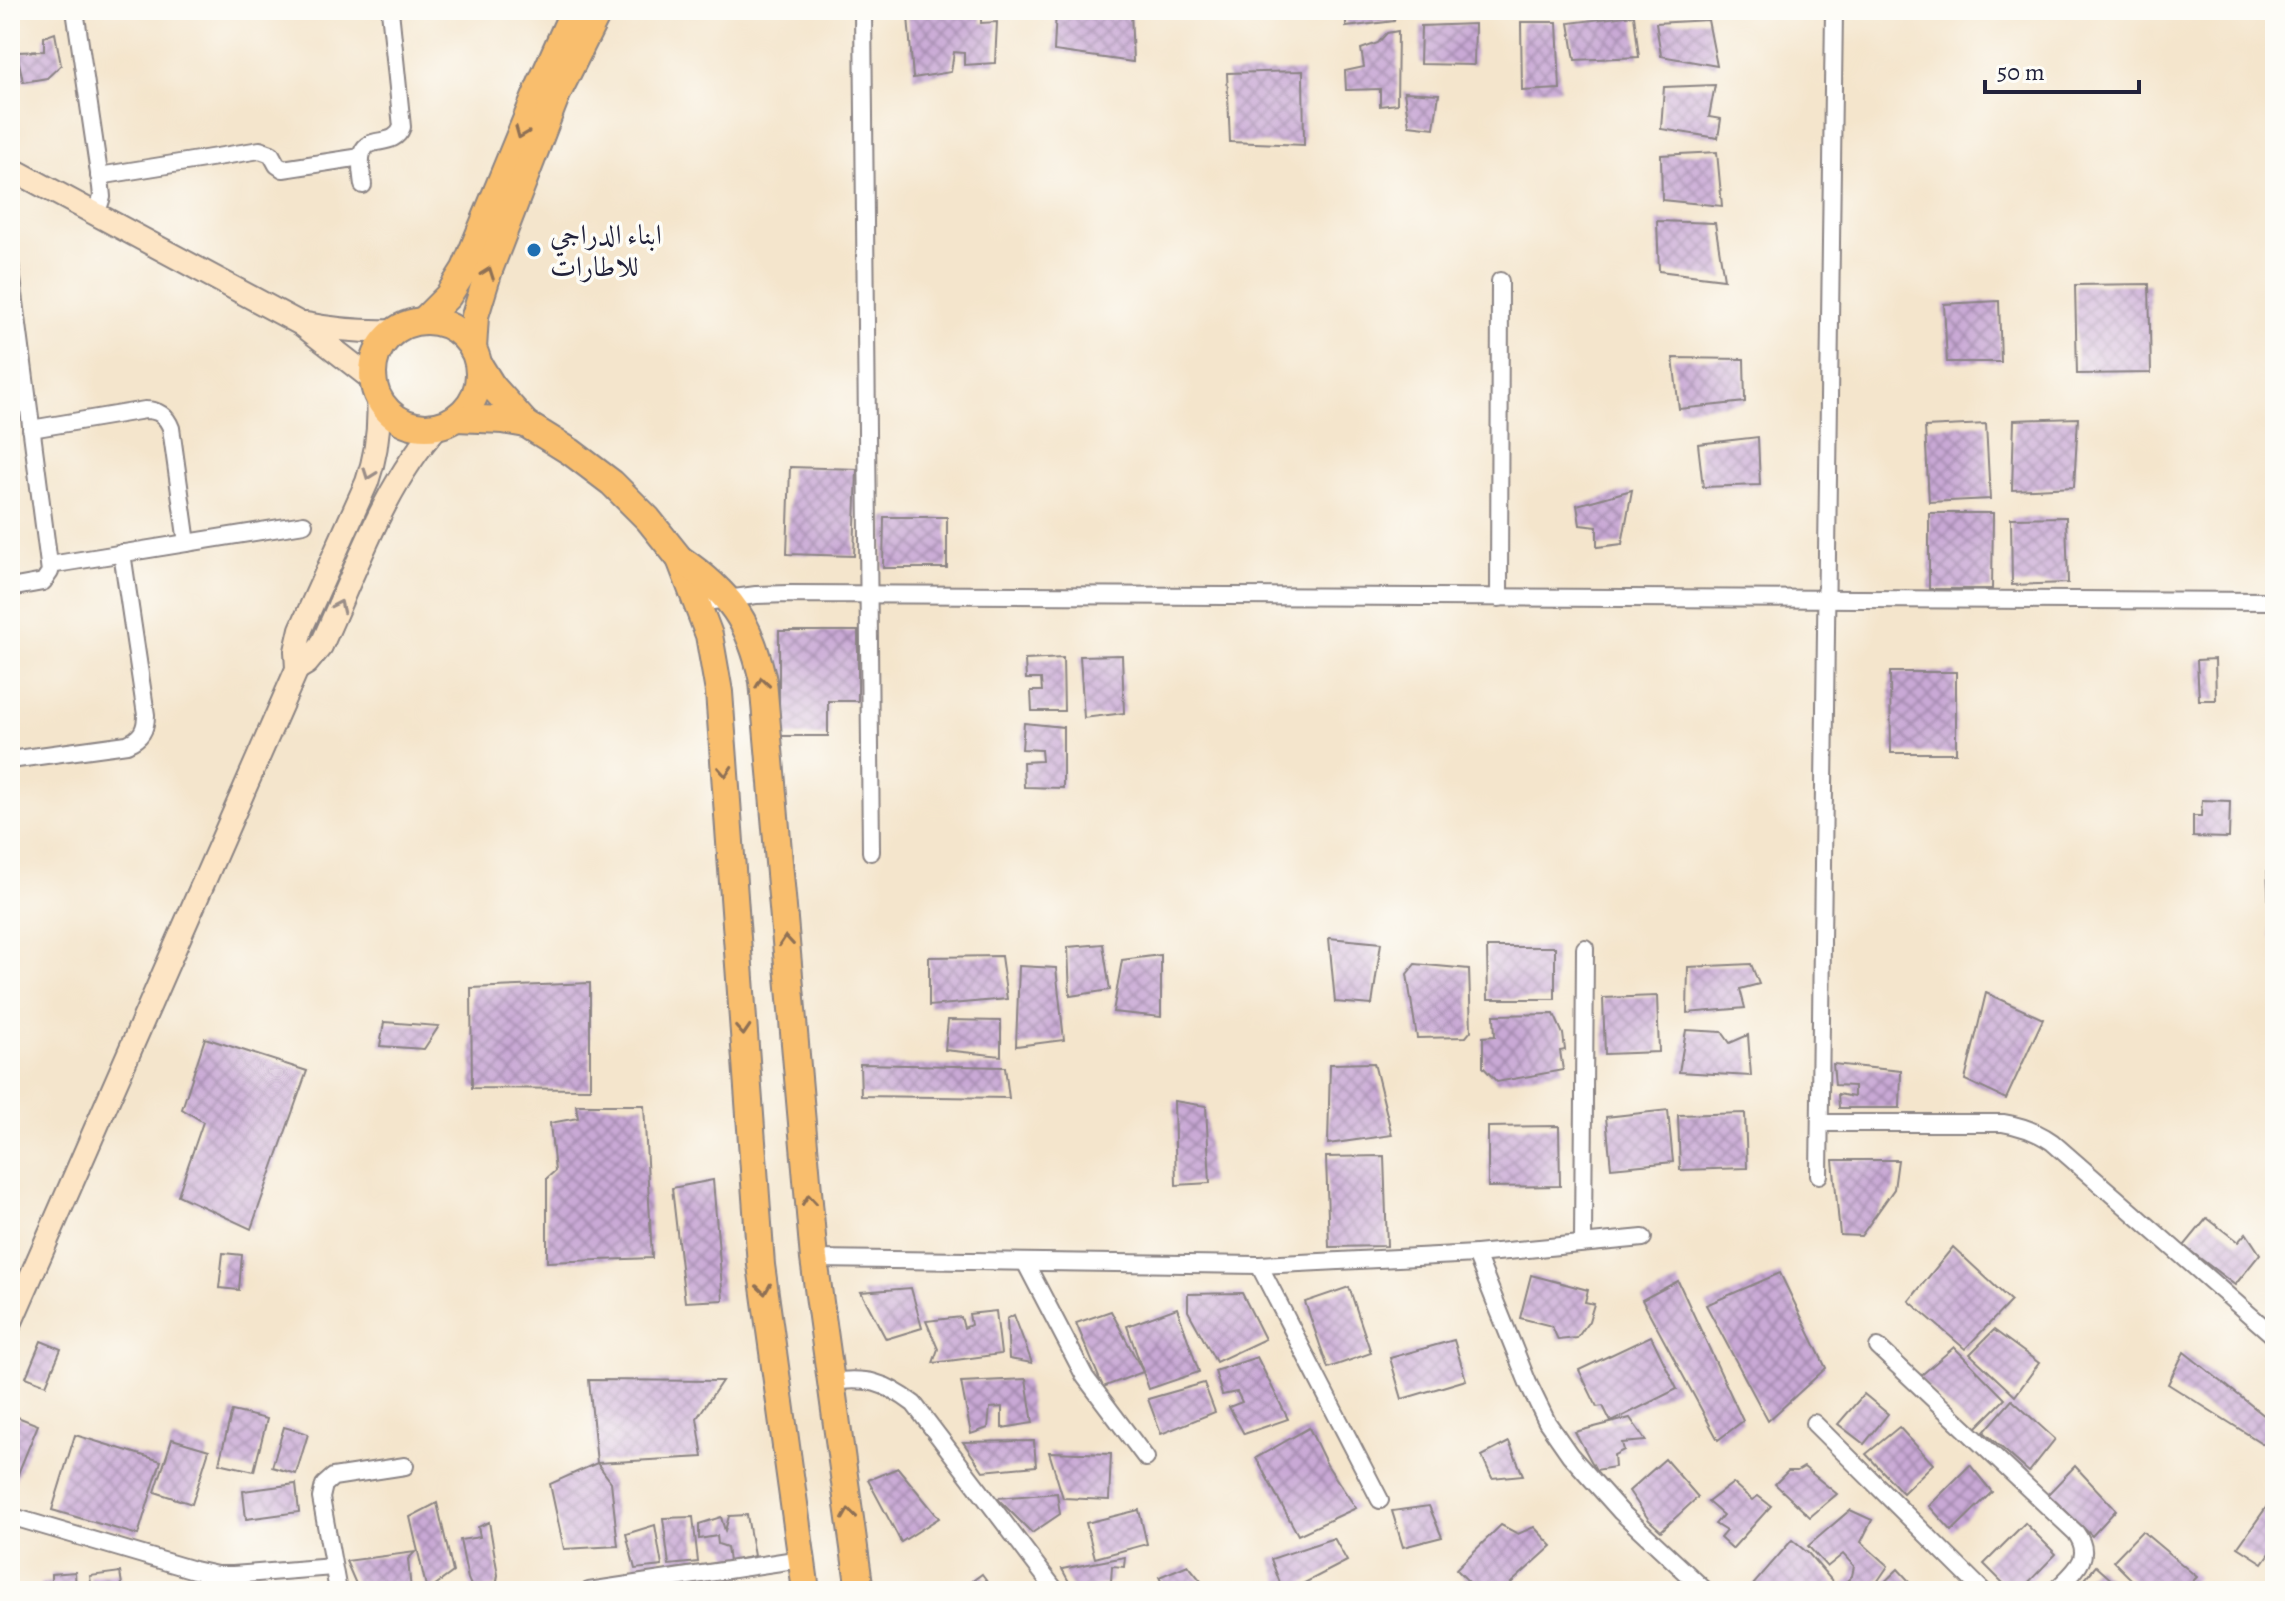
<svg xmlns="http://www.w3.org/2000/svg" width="2285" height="1601" viewBox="0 0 2285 1601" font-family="Alegreya,Amiri,serif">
<defs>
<pattern id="building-cross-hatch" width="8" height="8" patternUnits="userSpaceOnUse" patternTransform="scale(2)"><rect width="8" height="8" fill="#c9a9d5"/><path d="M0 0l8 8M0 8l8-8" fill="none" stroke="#a389ae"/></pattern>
</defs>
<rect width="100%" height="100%" fill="#fdfcf7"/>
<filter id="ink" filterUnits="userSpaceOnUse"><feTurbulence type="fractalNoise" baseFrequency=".0125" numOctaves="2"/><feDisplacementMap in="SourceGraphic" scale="16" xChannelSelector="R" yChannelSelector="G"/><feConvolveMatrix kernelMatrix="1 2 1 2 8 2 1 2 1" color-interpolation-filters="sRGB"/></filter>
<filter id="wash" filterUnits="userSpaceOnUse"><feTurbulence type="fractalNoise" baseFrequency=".006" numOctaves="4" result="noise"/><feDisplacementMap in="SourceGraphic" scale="32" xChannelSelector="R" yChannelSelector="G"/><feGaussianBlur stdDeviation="1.8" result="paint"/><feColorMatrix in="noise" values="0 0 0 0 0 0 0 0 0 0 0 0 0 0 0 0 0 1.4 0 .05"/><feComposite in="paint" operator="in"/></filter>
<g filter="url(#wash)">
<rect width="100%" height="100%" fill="#f4e5cc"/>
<g id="blocks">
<g fill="url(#building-cross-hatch)">
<polygon points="950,10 966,10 966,12 981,11 981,23 997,22 995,63 964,65 964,53 954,52 951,72 913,78 908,16 950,13"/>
<polygon points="1056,10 1131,10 1133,62 1054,51"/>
<polygon points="1346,10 1396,10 1394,21 1346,27"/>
<polygon points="1634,15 1639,57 1575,60 1569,23"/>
<polygon points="1708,20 1717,66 1661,56 1656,23"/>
<polygon points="1521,22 1557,22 1560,89 1522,91"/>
<polygon points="1475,24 1474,65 1420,64 1421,26"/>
<polygon points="1398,31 1397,104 1380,106 1380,89 1346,90 1345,71 1364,67 1361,49 1378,43 1387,33"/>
<polygon points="55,33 61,65 47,78 23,82 17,52 44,51 44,37"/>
<polygon points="1303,71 1304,145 1230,142 1227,73"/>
<polygon points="1715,85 1709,117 1721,119 1718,138 1661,129 1664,87"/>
<polygon points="1404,92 1439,94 1434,128 1409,125"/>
<polygon points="1717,152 1722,206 1662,200 1661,155"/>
<polygon points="1657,221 1715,223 1724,279 1659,271"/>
<polygon points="2149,284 2151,373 2077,374 2075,285"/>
<polygon points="1999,301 2001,362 1947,362 1944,304"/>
<polygon points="1673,358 1744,359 1745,402 1679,409"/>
<polygon points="2078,418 2074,487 2012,490 2014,420"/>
<polygon points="1986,424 1990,499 1929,502 1925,427"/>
<polygon points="1758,437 1760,485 1703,487 1698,444"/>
<polygon points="790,467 857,469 854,556 787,554"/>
<polygon points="1632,490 1622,544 1597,547 1597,527 1580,525 1577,505"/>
<polygon points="1929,513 1993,513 1992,589 1929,589"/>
<polygon points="884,517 947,517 947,568 883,568"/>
<polygon points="2066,517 2068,583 2012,585 2011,518"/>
<polygon points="779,631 858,631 858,701 828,701 828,736 779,736"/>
<polygon points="1122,655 1124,713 1084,718 1080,656"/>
<polygon points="1063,658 1064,711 1032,711 1031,691 1042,691 1041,679 1026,679 1025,660"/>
<polygon points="2215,659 2216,700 2199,700 2197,660"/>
<polygon points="1890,672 1956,672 1956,753 1891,753"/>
<polygon points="1024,723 1063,727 1063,788 1024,787 1023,762 1042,761 1041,750 1022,749"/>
<polygon points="2202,800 2230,801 2229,838 2193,837 2193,816 2201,816"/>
<polygon points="2267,865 2275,866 2275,938 2270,938"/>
<polygon points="1329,938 1381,943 1372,1005 1335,1002"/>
<polygon points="1103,944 1110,990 1070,996 1068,947"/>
<polygon points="1487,947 1555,947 1555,999 1488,999"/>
<polygon points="1161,955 1161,1017 1113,1012 1122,960"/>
<polygon points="1001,956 1007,999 929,1006 929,957"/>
<polygon points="1415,964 1469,969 1471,1031 1466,1037 1417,1038 1407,974"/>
<polygon points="1751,964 1759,984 1740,989 1745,1008 1687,1013 1688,967"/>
<polygon points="1019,966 1056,968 1064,1040 1016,1046"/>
<polygon points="590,983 590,1089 472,1088 471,988"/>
<polygon points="1986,993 2043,1019 2006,1099 1965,1080"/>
<polygon points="1657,996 1659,1052 1605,1054 1603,998"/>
<polygon points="1554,1014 1563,1034 1565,1050 1560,1051 1563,1070 1497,1082 1483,1067 1483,1037 1495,1036 1494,1015"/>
<polygon points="948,1020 1001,1021 1001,1056 945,1050"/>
<polygon points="384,1022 439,1026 424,1049 380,1046"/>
<polygon points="1686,1030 1722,1032 1730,1043 1748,1035 1751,1076 1679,1072"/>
<polygon points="205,1038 307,1071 251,1229 178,1195 203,1122 182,1109"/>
<polygon points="1374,1063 1392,1135 1328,1144 1330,1064"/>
<polygon points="860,1064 1005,1067 1009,1098 861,1096"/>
<polygon points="1833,1064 1901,1071 1900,1108 1839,1108 1838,1094 1854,1097 1854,1086 1835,1085"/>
<polygon points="1174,1101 1206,1106 1210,1183 1176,1185"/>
<polygon points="576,1105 644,1105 652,1258 547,1262 547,1178 555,1171 550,1123 578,1118"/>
<polygon points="1668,1110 1673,1162 1611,1168 1606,1117"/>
<polygon points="1745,1113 1747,1168 1680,1170 1678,1115"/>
<polygon points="1559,1126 1560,1186 1488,1187 1488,1127"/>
<polygon points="1384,1156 1387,1246 1329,1247 1326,1157"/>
<polygon points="1833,1160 1898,1160 1894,1189 1861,1236 1840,1235"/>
<polygon points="713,1180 723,1300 685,1302 672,1188"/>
<polygon points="2207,1218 2238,1242 2246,1233 2260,1254 2235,1285 2184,1246"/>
<polygon points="1953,1247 2011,1301 1965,1349 1909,1301"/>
<polygon points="223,1253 242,1255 239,1290 219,1288"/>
<polygon points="1780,1273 1826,1368 1768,1421 1706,1305"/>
<polygon points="1531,1275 1588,1290 1585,1302 1594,1304 1589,1321 1577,1338 1558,1340 1552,1326 1520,1318"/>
<polygon points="1678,1281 1743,1421 1718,1440 1642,1300"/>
<polygon points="1349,1287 1371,1353 1328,1368 1305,1302"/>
<polygon points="911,1288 922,1328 886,1339 861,1292"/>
<polygon points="1242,1293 1265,1339 1216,1362 1188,1311 1188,1294"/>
<polygon points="1177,1308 1199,1372 1149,1389 1127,1326"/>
<polygon points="996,1311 1001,1354 933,1363 938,1349 926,1321 961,1317 964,1328 971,1325 969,1314"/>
<polygon points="1111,1311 1143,1372 1103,1387 1076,1323"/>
<polygon points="1014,1315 1032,1363 1009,1359 1007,1319"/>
<polygon points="1994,1330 2039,1363 2015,1396 1970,1354"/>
<polygon points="1651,1336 1677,1389 1611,1422 1603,1406 1597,1407 1579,1370"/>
<polygon points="1454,1340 1466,1380 1402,1399 1390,1358"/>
<polygon points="41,1341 61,1349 46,1385 26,1377"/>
<polygon points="1954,1347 2005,1399 1974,1430 1918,1378"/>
<polygon points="2184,1352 2275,1424 2275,1437 2265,1445 2168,1384"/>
<polygon points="1257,1357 1288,1419 1244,1434 1229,1407 1242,1402 1237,1392 1222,1395 1215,1371"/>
<polygon points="1026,1379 1033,1423 1002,1428 1002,1407 990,1408 988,1428 971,1434 961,1382"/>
<polygon points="589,1380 722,1381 697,1418 703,1457 597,1463"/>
<polygon points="1204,1383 1215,1412 1161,1434 1148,1399"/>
<polygon points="1864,1394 1888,1414 1864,1444 1838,1424"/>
<polygon points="2012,1400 2055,1439 2029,1472 1984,1432"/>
<polygon points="232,1411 267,1419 254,1471 219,1463"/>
<polygon points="10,1414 38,1425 10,1493"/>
<polygon points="1630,1418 1646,1441 1622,1443 1624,1450 1614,1455 1615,1467 1596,1470 1575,1432"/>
<polygon points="284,1427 308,1434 296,1474 272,1467"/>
<polygon points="1899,1427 1933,1464 1903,1493 1866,1454"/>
<polygon points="1309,1428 1327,1465 1356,1508 1298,1535 1256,1458"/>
<polygon points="75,1435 161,1461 138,1535 52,1510"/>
<polygon points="172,1439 209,1450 192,1504 155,1492"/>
<polygon points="1034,1441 1036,1466 983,1471 963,1442"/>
<polygon points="1509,1442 1523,1475 1492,1478 1482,1456"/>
<polygon points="1049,1452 1111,1454 1109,1500 1063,1498"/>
<polygon points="1665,1459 1698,1497 1661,1531 1649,1520 1629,1491"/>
<polygon points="597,1463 611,1482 618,1546 564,1549 550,1484"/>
<polygon points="1970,1465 1992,1492 1952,1531 1929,1506"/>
<polygon points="2075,1466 2116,1510 2092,1536 2048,1494"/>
<polygon points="1804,1467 1837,1494 1810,1517 1775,1484 1788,1471 1797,1471"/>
<polygon points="898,1468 939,1518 901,1542 868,1480"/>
<polygon points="1733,1483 1752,1500 1758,1496 1771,1506 1732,1549 1720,1538 1726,1531 1715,1524 1723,1515 1708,1502"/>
<polygon points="296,1484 299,1512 246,1519 243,1491"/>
<polygon points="1057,1493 1060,1514 1032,1533 997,1498"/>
<polygon points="2275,1495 2275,1546 2263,1563 2238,1547"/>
<polygon points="437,1503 453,1572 427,1591 410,1517"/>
<polygon points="1429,1506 1442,1537 1403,1547 1392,1511"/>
<polygon points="1139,1510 1147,1544 1095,1558 1086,1523"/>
<polygon points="1850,1510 1872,1520 1861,1542 1888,1566 1871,1591 1842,1591 1839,1589 1841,1591 1765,1591 1752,1586 1792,1540 1809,1554 1839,1589 1852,1576 1854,1566 1843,1554 1827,1567 1808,1546"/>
<polygon points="747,1515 754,1556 729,1562 727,1547 718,1544 717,1536 699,1539 699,1524 721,1517 725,1531 729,1516"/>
<polygon points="693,1517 698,1562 669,1565 663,1518"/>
<polygon points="489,1522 498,1575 496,1587 473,1590 468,1579 460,1540 480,1537 478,1527"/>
<polygon points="2025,1523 2056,1554 2020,1591 2011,1591 1984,1564"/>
<polygon points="655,1525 662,1566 635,1569 626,1534"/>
<polygon points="1501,1525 1518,1534 1534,1527 1552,1546 1502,1591 1478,1591 1456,1569"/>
<polygon points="2142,1531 2197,1577 2183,1591 2143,1591 2113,1561"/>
<polygon points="1334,1538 1347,1561 1289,1591 1283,1591 1271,1559"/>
<polygon points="415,1552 408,1559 411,1591 359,1591 346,1561"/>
<polygon points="1125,1557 1124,1567 1112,1566 1111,1582 1083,1591 1074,1591 1062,1569"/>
<polygon points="1188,1565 1209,1591 1166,1591 1159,1577"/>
<polygon points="2096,1566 2124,1591 2075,1591"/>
<polygon points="1898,1569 1918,1591 1875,1591"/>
<polygon points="75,1572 76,1591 40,1591 40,1583 51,1582 51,1574"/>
<polygon points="120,1572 123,1591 92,1591 90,1576"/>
<polygon points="982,1574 991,1586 985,1591 959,1591"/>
</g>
</g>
</g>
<g filter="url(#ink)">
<use href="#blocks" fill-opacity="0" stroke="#8b8484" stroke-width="2"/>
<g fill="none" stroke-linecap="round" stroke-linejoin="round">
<defs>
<g id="street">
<polyline points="75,10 101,187 102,197 96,215"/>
<polyline points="863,10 871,852"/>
<polyline points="99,176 260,150 271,154 277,165 283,169 361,157"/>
<path d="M 363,185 C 362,176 359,162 362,153 C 368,134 394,149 402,127 L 390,10"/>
<polyline points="10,263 50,572 43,582 10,588"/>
<path d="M 31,429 L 145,410 C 158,410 166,415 171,428 L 187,543"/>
<polyline points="50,565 304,524"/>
<polyline points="1499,598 1500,281"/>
<polyline points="698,603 756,595 789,594 2275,601"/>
<path d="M 10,760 L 127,744 C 141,738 146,730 146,715 L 122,553"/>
<path d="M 1820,1123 L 2003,1123 C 2022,1126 2036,1131 2052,1142 L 2275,1337"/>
<polyline points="1819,1175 1834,10"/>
<polyline points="1583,1243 1585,948"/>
<polyline points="1476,1254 1528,1383 1547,1422 1570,1455 1621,1512 1706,1591"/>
<polyline points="814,1259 1259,1265 1476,1254 1643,1238"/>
<polyline points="1025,1262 1085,1377 1146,1458"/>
<polyline points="1259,1265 1380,1500"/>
<path d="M 1878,1347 L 2076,1533 C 2095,1559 2072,1573 2055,1591"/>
<path d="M 831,1382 C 867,1377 885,1382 914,1404 L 1056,1591"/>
<polyline points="1814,1423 1983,1591"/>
<polyline points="10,1516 194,1570 217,1575 233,1575 333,1567"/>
<polyline points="338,1591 321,1498 324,1485 333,1477 405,1466"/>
<polyline points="589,1591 801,1559"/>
</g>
<g id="secondary">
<polyline points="10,168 301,324 373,380"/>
<path d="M 306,324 C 336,330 365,332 395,331"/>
<path d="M 297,669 L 307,663 L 321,646 C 355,573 384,485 438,426"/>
<path d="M 10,1324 L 297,669 L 296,651 L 301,629 L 367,482 C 377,453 380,427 378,397"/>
</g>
<g id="primary">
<polyline points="423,321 448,296 465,269 540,86 574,10"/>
<circle cx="426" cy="374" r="53"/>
<polyline points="473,349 475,316 489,270 556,96 599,10"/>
<polyline points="479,365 492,386 526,424 571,452 612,483 648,519 680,559 709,635 719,692 761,1265 806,1591"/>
<polyline points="456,418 503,420 526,424"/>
<path d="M 680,559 C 730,593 750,621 763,681 L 814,1259 L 860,1591"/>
</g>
</defs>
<use href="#street" stroke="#8b8484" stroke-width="20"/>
<use href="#secondary" stroke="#8b8484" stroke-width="26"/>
<use href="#primary" stroke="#8b8484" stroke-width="30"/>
<use href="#street" stroke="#fff" stroke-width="16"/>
<use href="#secondary" stroke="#fde5c5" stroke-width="22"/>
<use href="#primary" stroke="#f9be6d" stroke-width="26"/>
</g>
<defs><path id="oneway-chevron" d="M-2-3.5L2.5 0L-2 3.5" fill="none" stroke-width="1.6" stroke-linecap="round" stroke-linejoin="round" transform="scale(2)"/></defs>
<g stroke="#8e7054">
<use href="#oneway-chevron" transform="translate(521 133) rotate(112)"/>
<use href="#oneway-chevron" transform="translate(488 273) rotate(-70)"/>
<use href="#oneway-chevron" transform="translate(762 683) rotate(-98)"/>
<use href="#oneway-chevron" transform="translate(725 771) rotate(86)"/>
<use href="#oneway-chevron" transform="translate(786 941) rotate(-95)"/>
<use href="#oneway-chevron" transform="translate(743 1030) rotate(86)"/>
<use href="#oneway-chevron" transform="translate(809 1200) rotate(-95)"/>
<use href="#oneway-chevron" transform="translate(764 1289) rotate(82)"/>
<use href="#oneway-chevron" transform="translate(849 1514) rotate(-98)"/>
</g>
<g stroke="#9a8d87">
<use href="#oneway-chevron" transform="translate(369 474) rotate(110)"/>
<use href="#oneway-chevron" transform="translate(339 606) rotate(-65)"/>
</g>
</g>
<circle fill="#1f6fb2" stroke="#fdfcf7" stroke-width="3" cx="534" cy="250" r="8"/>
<g text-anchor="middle" stroke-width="7" stroke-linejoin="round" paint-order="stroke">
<g font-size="28" fill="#22223b" stroke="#fdfcf7" text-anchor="start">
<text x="550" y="244">ابناء الدراجي<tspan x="550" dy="32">للاطارات</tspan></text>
</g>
</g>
<rect width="2285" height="1601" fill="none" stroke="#fdfcf7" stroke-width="40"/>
<path d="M1985 80v12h154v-12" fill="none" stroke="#22223b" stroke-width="4"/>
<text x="1997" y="80" font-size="24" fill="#22223b" stroke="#fdfcf7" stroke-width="6" paint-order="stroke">50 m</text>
</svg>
